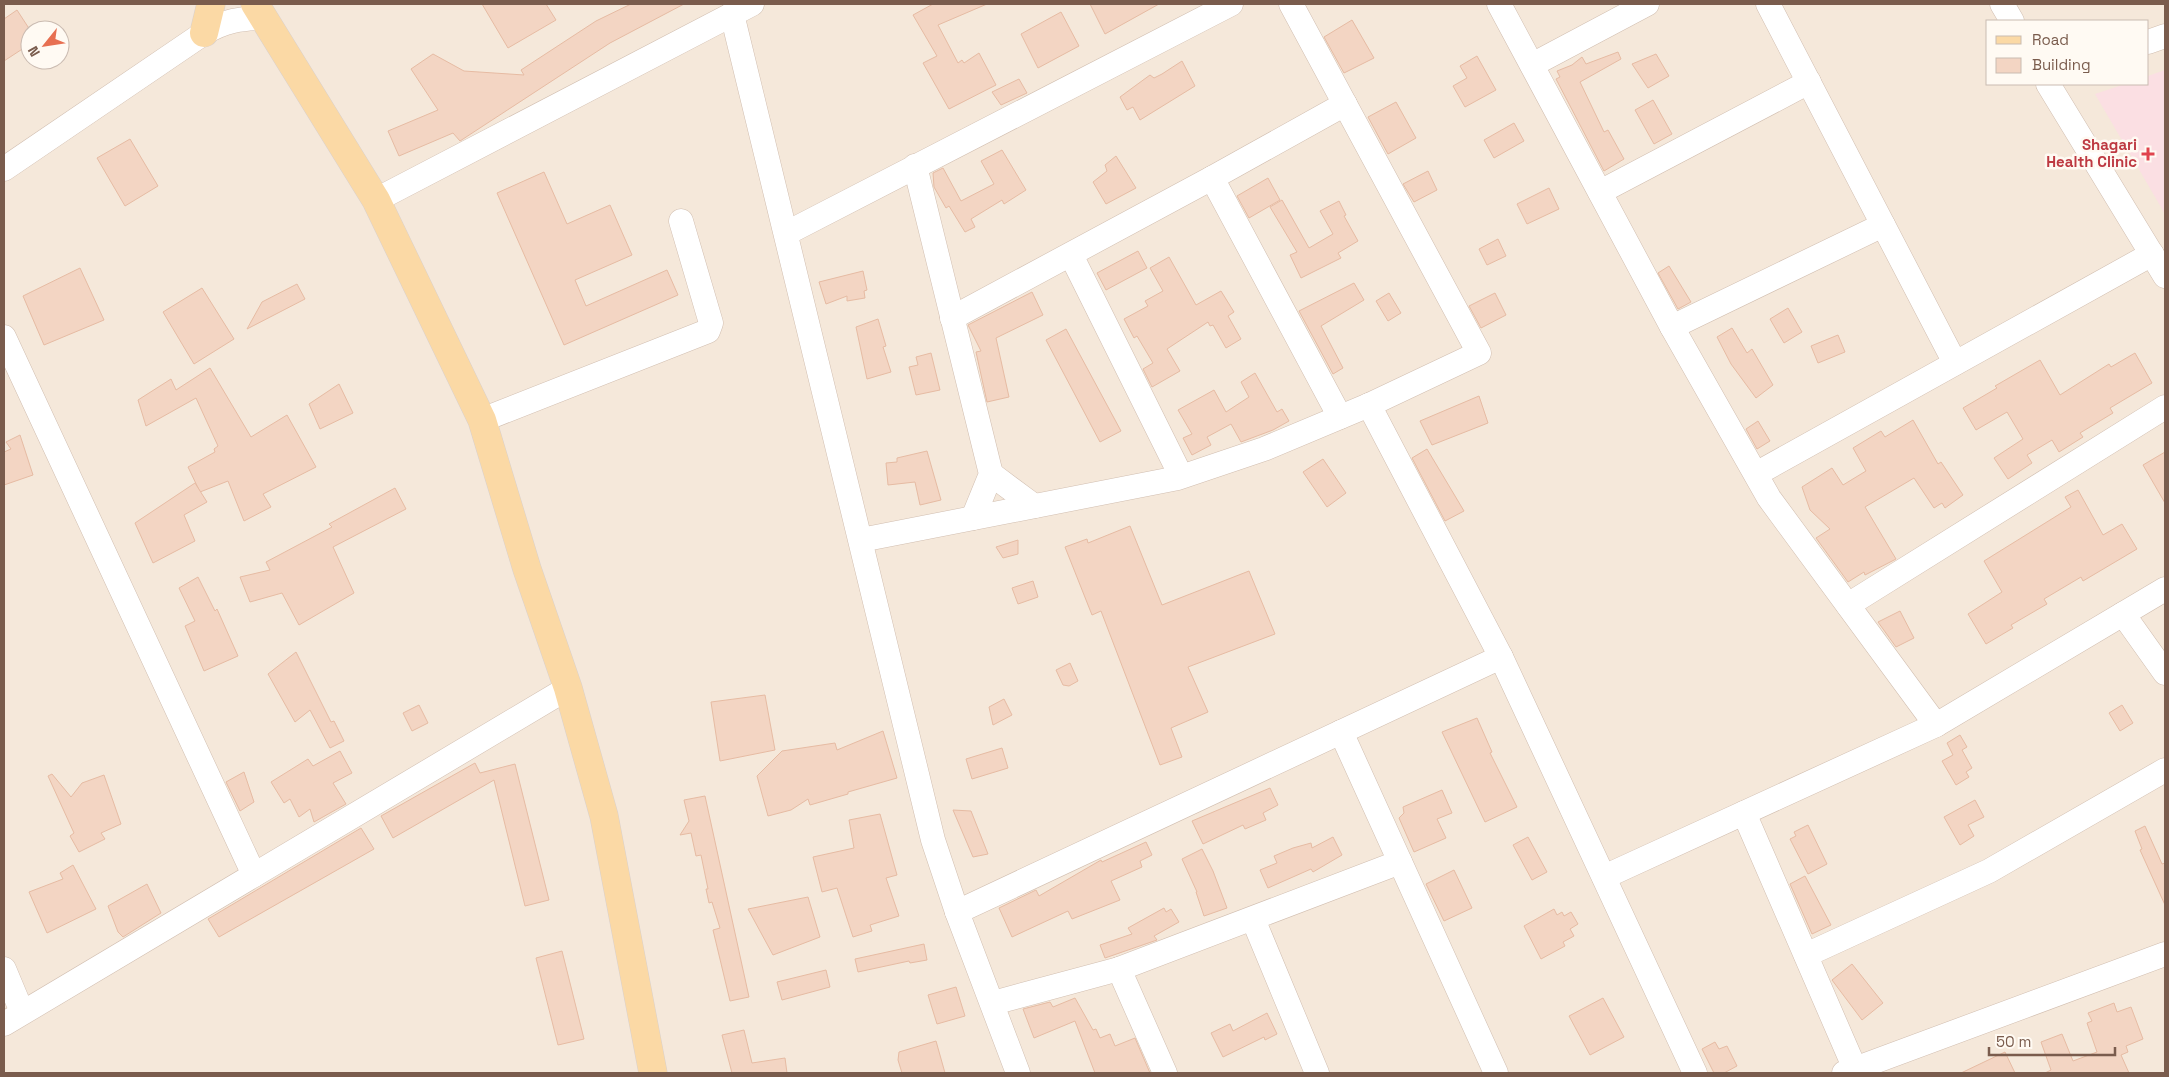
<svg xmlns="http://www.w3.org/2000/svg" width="2169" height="1077" viewBox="0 0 2169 1077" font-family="'Space Grotesk',sans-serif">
<rect width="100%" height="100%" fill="#fdf6ec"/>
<path fill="#f5e8da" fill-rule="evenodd" d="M 4,4 L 2165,4 L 2165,1073 L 4,1073 ZM 1988,21 L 2148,21 L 2148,84 L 1988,84 ZM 30,30 L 60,30 L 60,60 L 30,60 Z"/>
<polygon fill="#fbdfe3" points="2165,70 2165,214 2095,94 2125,84 2148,84 2148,76"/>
<g fill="#f3d5c3" stroke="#e6bba3">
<polygon points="482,4 546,4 556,20 508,48"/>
<polygon points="631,4 684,4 610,43 460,141 453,133 399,156 388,131 438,110 411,69 433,54 464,71 524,75 521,70 596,21"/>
<polygon points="933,4 987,4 938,25 958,63 962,60 964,63 979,53 996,85 949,109 923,63 937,56 913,15"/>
<polygon points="1090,4 1159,4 1105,34"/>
<polygon points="17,10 30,30 30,44 4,61 4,19"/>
<polygon points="1061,12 1079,46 1038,68 1021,34"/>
<polygon points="1352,20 1374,58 1344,73 1324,37"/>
<polygon points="1618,52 1621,59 1580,82 1604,132 1608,130 1624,159 1604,171 1556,79 1560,77 1557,71 1572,65 1582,57 1586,64"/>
<polygon points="1656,54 1669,76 1648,88 1632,64"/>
<polygon points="1477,56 1496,90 1465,107 1453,86 1467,78 1460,66"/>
<polygon points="1182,61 1195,86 1140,120 1133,107 1127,110 1120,97 1150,75 1154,78 1162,74"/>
<polygon points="1019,79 1027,93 1001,105 992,92"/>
<polygon points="1653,100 1672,134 1654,144 1635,110"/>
<polygon points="1396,102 1416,138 1388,154 1368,117"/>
<polygon points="1514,123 1524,141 1494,158 1484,140"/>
<polygon points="130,139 158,186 125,206 97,158"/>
<polygon points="1002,150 1026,190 1004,204 1002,200 971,219 975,227 965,232 949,206 946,208 934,187 933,173 943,168 961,201 994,184 981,161"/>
<polygon points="1116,156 1136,188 1106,204 1093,182 1107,171 1105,165"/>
<polygon points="1428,171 1437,190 1414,202 1403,184"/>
<polygon points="544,172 567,224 610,205 632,255 575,280 586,306 667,270 678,295 564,345 497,193"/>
<polygon points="1268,178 1280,200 1249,218 1237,196"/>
<polygon points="1549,188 1559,209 1527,224 1517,204"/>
<polygon points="1282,200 1309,248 1333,234 1320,211 1339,201 1346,215 1344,216 1358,241 1338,253 1341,258 1301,278 1290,255 1297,252 1270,207"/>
<polygon points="1498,239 1506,256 1487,265 1479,249"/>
<polygon points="1138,251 1147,268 1106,290 1097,273"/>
<polygon points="1169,257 1196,305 1221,291 1234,312 1228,316 1241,339 1226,348 1213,325 1210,326 1208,322 1167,349 1180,371 1152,387 1143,369 1153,363 1137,336 1134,338 1124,319 1148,306 1145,301 1163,291 1150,268"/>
<polygon points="1669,266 1691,302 1678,309 1658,273"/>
<polygon points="80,268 104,320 44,345 23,296"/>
<polygon points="863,271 867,290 864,291 865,298 847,301 847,296 826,304 819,282"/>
<polygon points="1354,283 1364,300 1321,326 1343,368 1333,374 1299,311"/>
<polygon points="297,284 305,299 247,329 262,302"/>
<polygon points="202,288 234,339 194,364 163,312"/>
<polygon points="1032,292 1043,315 996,338 1009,397 987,402 976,352 981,351 968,325"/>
<polygon points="1389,293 1401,313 1388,321 1376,301"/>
<polygon points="1495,293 1506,315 1481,328 1469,306"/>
<polygon points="1788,308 1802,332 1784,343 1770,319"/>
<polygon points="878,319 886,346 883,347 891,372 867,379 856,327"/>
<polygon points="1732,328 1747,353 1752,349 1773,385 1756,398 1731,364 1717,337"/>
<polygon points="1066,329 1121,431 1100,442 1046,340"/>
<polygon points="1838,335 1845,352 1818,363 1811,346"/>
<polygon points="931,353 940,390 916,395 909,367 918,365 916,357"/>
<polygon points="2135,353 2152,383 2110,408 2113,413 2080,433 2083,437 2059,452 2052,440 2027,455 2032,463 2008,479 1994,458 2023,439 2007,412 1976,430 1963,408 1997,388 1995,386 2040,360 2060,395 2109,364 2111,367"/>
<polygon points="210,368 251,437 287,415 316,467 263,494 271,507 244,521 228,481 200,492 188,467 215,452 214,449 218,446 196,398 146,426 138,400 171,379 176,390"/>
<polygon points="1255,373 1277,412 1282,409 1289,421 1273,430 1241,442 1231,424 1207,437 1211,445 1192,455 1183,438 1192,434 1178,410 1214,390 1226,412 1249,397 1241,382"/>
<polygon points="339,384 353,413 320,429 309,404"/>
<polygon points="1479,396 1488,423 1432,445 1420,421"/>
<polygon points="1913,420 1938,464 1941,462 1963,495 1945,508 1942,503 1934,508 1914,478 1865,507 1896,559 1865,575 1864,572 1848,582 1816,538 1830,529 1810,510 1802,487 1832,468 1843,485 1866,471 1853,448 1881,431 1885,437"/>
<polygon points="1758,421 1770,441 1757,449 1746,429"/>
<polygon points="20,435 33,475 4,485 4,452 11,449 6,442"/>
<polygon points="1427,449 1464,511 1445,521 1412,458"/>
<polygon points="927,451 941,500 920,505 915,482 888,485 886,463 897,462 897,458"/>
<polygon points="2165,452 2165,503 2143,465"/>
<polygon points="1323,459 1346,493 1327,507 1303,472"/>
<polygon points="195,483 207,502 184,515 195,541 153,563 135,523"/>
<polygon points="395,488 406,509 333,547 354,593 299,625 282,593 250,602 240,577 270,570 266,562 332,527 329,524"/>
<polygon points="2078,490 2103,535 2122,524 2137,549 2083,581 2081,577 2044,599 2047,604 2011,625 2013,628 1986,644 1968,614 2002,592 1984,561 2071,507 2065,497"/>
<polygon points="1130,526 1162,605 1249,571 1275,634 1188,667 1208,712 1171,728 1182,757 1160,765 1101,611 1092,615 1065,547 1087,539 1088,543"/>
<polygon points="1018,540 1018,554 1003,558 996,547"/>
<polygon points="198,577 215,611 217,609 238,656 204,671 185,626 195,621 179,588"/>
<polygon points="1033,581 1038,597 1018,604 1012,588"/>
<polygon points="1900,611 1914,638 1896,647 1878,622"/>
<polygon points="296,652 331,722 334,721 344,741 330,748 310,710 295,722 268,674"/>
<polygon points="1070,663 1078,681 1069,686 1063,685 1056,670"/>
<polygon points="765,695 775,750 720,761 711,702"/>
<polygon points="1004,699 1012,715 993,725 989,707"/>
<polygon points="419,705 428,723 412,731 403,713"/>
<polygon points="2122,705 2133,723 2120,731 2109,713"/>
<polygon points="1477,718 1492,752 1490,753 1517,807 1485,822 1442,732"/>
<polygon points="883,731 897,778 848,792 848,794 810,805 808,799 791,810 768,816 757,776 782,751 835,743 837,750"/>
<polygon points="1960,735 1967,747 1962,750 1972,768 1966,772 1969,777 1956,785 1942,761 1953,755 1947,743"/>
<polygon points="1002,748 1008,768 972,779 966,759"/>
<polygon points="340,751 352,773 333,783 346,804 314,822 310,809 299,817 290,799 284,803 271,782 308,759 313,766"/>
<polygon points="475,763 480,773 515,764 549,900 525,906 494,780 393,838 381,816"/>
<polygon points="244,772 254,802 240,811 226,782"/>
<polygon points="52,774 71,797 82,783 104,775 121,824 101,833 105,839 79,852 70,836 74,833 48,776"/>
<polygon points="1270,788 1278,805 1263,813 1266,820 1245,829 1243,825 1203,844 1192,821"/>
<polygon points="1442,790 1452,813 1437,819 1446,838 1414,852 1399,818 1404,813 1403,807"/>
<polygon points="705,796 749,997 730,1001 713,930 720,928 712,902 709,903 706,889 708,889 701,855 696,856 691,833 680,835 689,821 684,800"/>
<polygon points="1975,800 1984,817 1968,825 1974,836 1960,845 1944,817"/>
<polygon points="953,810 971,811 988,854 973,857"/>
<polygon points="880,814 897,875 886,878 899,916 870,925 872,931 853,937 837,888 822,892 813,857 854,848 849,820"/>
<polygon points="1808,825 1827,864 1808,874 1790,839 1796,836 1794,832"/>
<polygon points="2145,826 2162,864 2165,863 2165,905 2140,850 2142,849 2135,831"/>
<polygon points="361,828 374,849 219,937 208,919"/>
<polygon points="1333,837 1342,855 1313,872 1311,869 1268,888 1260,870 1277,863 1274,856 1293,848 1311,843 1312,848"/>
<polygon points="1528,837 1547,872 1532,880 1513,845"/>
<polygon points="1146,842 1152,855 1140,861 1142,867 1111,881 1120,900 1072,919 1068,911 1012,937 999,908 1036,890 1039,896 1101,860 1102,862"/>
<polygon points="1202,849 1213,871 1227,908 1204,916 1196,892 1197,892 1182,859"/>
<polygon points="73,865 96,909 47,933 29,892 63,879 60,873"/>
<polygon points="1454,870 1472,908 1444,921 1426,884"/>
<polygon points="1805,876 1831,925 1812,934 1790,884"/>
<polygon points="147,884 161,913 123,937 118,932 108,906"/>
<polygon points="808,897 820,937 773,955 748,909"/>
<polygon points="1164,908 1166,912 1171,909 1179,922 1154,936 1157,940 1105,958 1100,945 1132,934 1128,928"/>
<polygon points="1554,909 1557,915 1562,912 1564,916 1571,912 1578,924 1570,929 1574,936 1563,942 1565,946 1541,959 1524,926"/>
<polygon points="924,944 927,960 910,963 909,961 858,972 855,959"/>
<polygon points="562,951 584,1039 558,1045 536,958"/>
<polygon points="1852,964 1883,1003 1862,1020 1832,980"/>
<polygon points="826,970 830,987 782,1000 777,982"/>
<polygon points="956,987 965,1016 937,1024 928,995"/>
<polygon points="1075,998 1093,1030 1096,1029 1100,1038 1110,1034 1115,1046 1135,1038 1150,1073 1095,1073 1075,1021 1034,1038 1023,1009 1050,1002 1053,1007"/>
<polygon points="1603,998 1624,1037 1590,1055 1569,1016"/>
<polygon points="2114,1003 2117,1012 2131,1007 2143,1039 2126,1046 2128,1052 2121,1055 2129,1073 2045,1073 2051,1070 2041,1042 2062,1034 2073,1061 2097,1052 2087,1023 2092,1021 2088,1013"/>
<polygon points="1267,1013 1277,1034 1265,1040 1264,1037 1223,1057 1211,1033 1230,1024 1233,1031"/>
<polygon points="744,1030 752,1063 785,1058 787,1073 732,1073 722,1035"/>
<polygon points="936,1041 945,1073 902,1073 898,1060 899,1052"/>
<polygon points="1715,1042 1719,1049 1727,1046 1737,1066 1724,1073 1714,1073 1702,1049"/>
<polygon points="2005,1052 2015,1073 1961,1073"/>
</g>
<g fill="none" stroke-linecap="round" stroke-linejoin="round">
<defs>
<g id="minor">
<polyline points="1499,4 1672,327 1769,498 1936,725"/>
<polyline points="1768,4 1955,363"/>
<polyline points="2002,4 2012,21"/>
<polyline points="732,14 933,840 957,912 1018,1073"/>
<polyline points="2148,42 2165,36"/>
<polyline points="1532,65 1647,4"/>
<polyline points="2048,84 2165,276"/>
<polyline points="915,166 991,474 973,518"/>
<path d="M 4,169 L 204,33 C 224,21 241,18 264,18"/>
<polyline points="1212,178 1340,417"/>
<polyline points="1600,192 1809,82"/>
<polyline points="376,200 752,4"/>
<polyline points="787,233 1231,4"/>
<polyline points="1071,255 1181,476"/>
<polyline points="952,318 1212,178 1345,104"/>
<polyline points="1672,327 1883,225"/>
<polyline points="4,337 254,875"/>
<polyline points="1369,405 1501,657 1695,1073"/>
<polyline points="482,420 708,331 711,323 681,221"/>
<polyline points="991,474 1034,506"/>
<polyline points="1756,474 2152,254"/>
<polyline points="861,540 1178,478 1264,449 1369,405 1479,353 1291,4"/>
<polyline points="1848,605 2165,407"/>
<polyline points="2123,614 2165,673"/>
<polyline points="1341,732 1496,1073"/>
<polyline points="1744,813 1855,1069"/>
<polyline points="1604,877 1936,725 2165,589"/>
<polyline points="957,912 1501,657"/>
<polyline points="1253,919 1317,1073"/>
<polyline points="1806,955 1989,871 2165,770"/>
<polyline points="4,969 22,1012"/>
<polyline points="1119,969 1165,1073"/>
<polyline points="993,1003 1119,969 1400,862"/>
<polyline points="4,1024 568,688"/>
<polyline points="1844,1073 2165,954"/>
</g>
<g id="major">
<polyline points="255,4 376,200 482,420 527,569 568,688 604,816 653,1073"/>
<polyline points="204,33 211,4"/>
</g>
</defs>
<use href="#minor" stroke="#d1beb0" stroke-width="25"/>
<use href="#major" stroke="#dad1cd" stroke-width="29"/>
<use href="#minor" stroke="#fff" stroke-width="24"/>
<use href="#major" stroke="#fbd9a5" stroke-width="28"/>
</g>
<path fill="#e0444e" stroke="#fffaf3" stroke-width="2" d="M2145.5 146.5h5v5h5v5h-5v5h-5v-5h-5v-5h5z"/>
<g text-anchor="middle" stroke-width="5" stroke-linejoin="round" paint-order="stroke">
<g font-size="15" font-weight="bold" fill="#be3a42" stroke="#fffaf3" text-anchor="end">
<text x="2137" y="150">Shagari<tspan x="2137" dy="17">Health Clinic</tspan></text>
</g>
</g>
<rect width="2169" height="1077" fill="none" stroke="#7a5c4d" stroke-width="10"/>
<rect x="1986" y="20" width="162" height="65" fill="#fffaf3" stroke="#cabbb1"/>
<rect x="1996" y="36" width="25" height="8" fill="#fbd9a5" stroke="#cabbb1"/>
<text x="2032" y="45" font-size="15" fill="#7a5c4d">Road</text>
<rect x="1996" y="58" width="25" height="15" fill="#f3d5c3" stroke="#cabbb1"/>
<text x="2032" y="70" font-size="15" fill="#7a5c4d">Building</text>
<g transform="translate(45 45) rotate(240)"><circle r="24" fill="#fffaf3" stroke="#cabbb1"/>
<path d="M0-4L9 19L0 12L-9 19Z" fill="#e76f51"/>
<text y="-8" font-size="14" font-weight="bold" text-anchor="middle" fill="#7a5c4d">N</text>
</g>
<path d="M1989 1047v8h126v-8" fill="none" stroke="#7a5c4d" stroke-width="2.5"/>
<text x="1996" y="1047" font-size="15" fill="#7a5c4d" stroke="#fffaf3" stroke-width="4" paint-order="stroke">50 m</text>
</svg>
